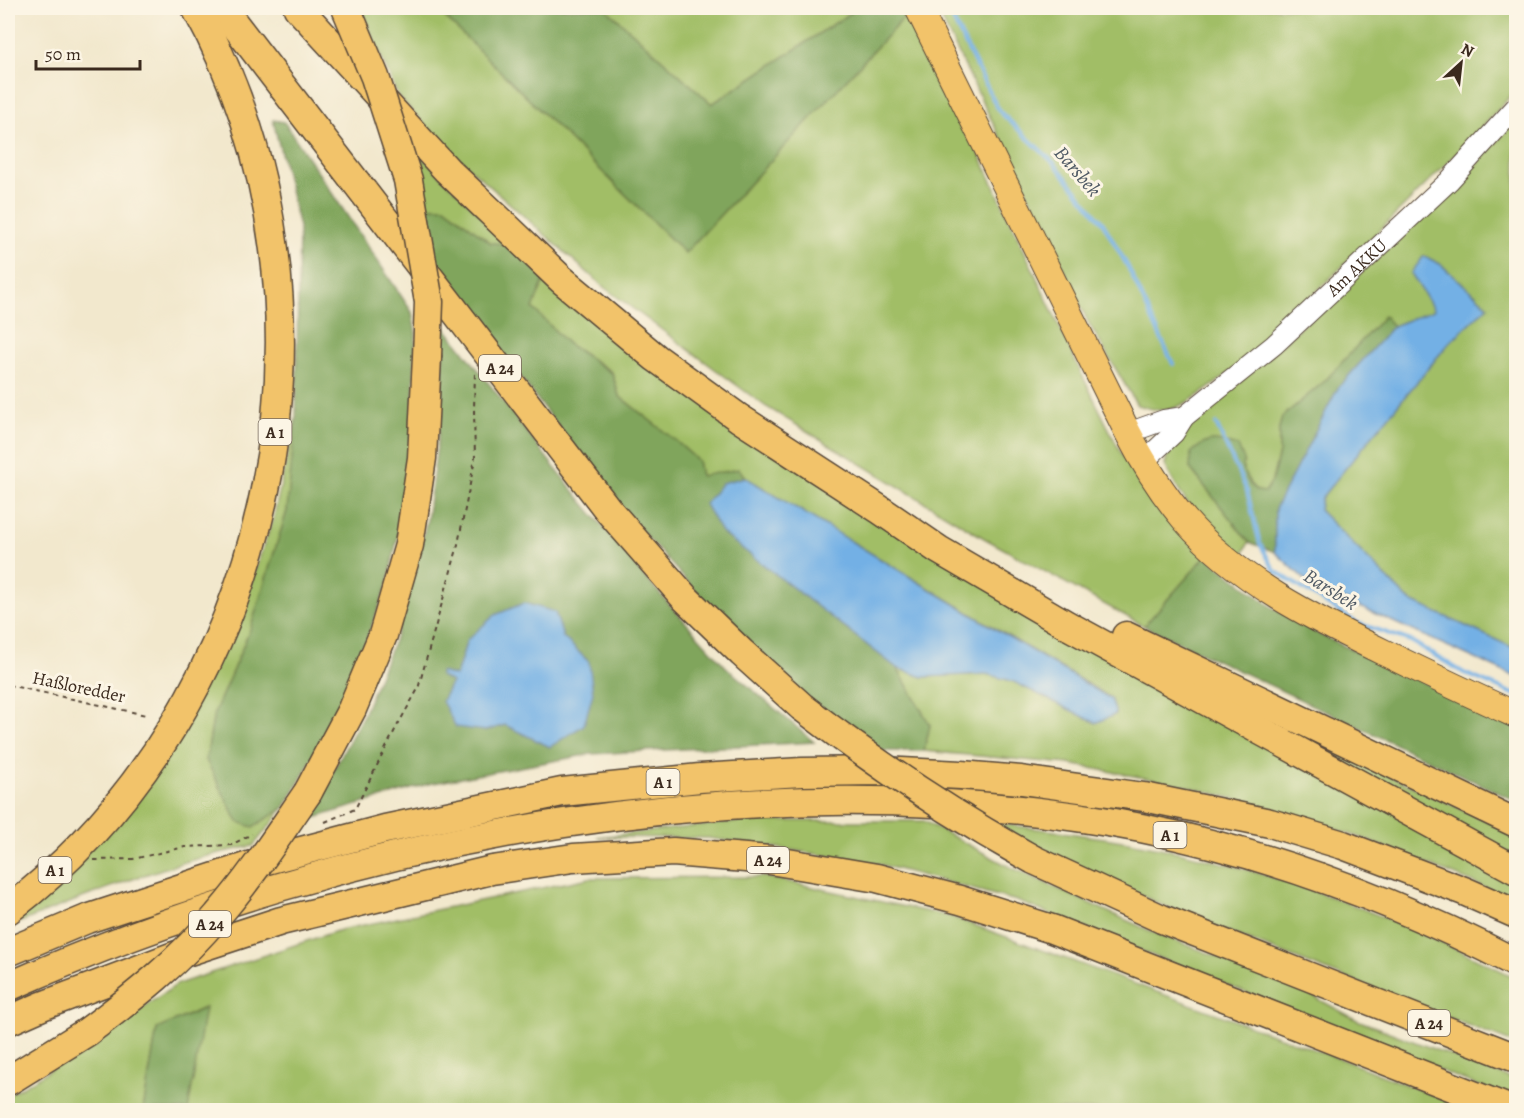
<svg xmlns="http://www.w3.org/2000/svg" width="1524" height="1118" viewBox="0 0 1524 1118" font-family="Alegreya,serif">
<rect width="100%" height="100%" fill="#fcf5e5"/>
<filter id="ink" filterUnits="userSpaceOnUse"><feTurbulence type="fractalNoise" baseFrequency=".0167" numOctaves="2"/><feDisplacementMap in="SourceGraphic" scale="12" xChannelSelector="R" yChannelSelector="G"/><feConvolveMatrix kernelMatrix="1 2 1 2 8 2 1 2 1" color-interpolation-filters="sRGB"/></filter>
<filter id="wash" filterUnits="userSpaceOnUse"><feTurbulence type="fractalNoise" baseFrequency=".008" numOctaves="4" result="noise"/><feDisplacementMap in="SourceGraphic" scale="24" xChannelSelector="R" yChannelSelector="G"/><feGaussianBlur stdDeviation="1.35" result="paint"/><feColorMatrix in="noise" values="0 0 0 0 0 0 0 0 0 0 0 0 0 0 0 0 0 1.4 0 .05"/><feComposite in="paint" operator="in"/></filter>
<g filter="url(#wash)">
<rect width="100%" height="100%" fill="#f2e8cd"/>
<g fill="#a1be66" stroke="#6e7442" stroke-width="1.5">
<polygon points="360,8 436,8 685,253 912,9 1081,373 1121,453 1159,509 1206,556 1144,626 984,538 765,406 605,288 447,148 398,96"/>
<polygon points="605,8 858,8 712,104"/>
<path d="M 936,8 L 1516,8 L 1516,90 C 1453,160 1385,225 1317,291 C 1278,328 1225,385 1177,407 C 1162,413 1151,409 1137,405 L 1088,322 L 1036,210 Z"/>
<path d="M 1516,120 L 1516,649 L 1409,600 L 1319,510 L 1321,498 L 1449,343 L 1488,306 L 1440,264 L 1424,256 L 1434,310 L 1393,326 L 1384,316 L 1325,381 L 1282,417 L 1279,429 L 1279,453 L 1272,481 L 1265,492 L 1257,491 L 1250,484 L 1243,468 L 1190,468 L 1249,542 L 1241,558 C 1209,529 1183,505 1165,465 L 1169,449 L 1192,425 L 1457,186 Z"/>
<polygon points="413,148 510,244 491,243 445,207 427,207"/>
<polygon points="545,278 722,419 1516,876 1516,900 1362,838 1287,813 1183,785 1069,764 924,751 930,725 897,668 923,677 986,674 1012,681 1096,723 1116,714 1111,698 745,477 739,469 701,476 698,461 676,441 619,396 612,372 568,344 533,308"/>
<path d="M 296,417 L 287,511 L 250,630 L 214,714 L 206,760 L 238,822 L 284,808 L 253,846 C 168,861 88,896 8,927 L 8,916 L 69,866 L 250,584 L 273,520 Z"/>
<polygon points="1259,716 1516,834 1516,858"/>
<polygon points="746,821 924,821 1008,866 1148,930 1294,986 1357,1020 1516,1080 1516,1101 1017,901 879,864 772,847 708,838 597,837"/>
<path d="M 993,823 C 1063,832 1134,840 1203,858 C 1313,885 1416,927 1516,978 L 1516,1044 L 1195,919 L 1078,868 Z"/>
<polygon points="766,877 952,917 1343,1060 1471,1110 188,1110 204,1008 157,1029 143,1110 8,1110 8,1095 34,1080 178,984 340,930 589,878"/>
</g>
<g fill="#80a55b" stroke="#5e683c" stroke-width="1.5" fill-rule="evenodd">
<polygon points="436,8 605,8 712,104 858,8 912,9 685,253"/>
<polygon points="273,120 284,122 412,312 416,334 410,478 388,583 339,712 284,808 253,827 238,822 206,760 214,714 250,630 287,511 296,417 299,227"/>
<polygon points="427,207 445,207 491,243 510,244 545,278 533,308 568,344 612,373 619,396 676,441 698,461 701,476 739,469 745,477 722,483 721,532 897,668 930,725 924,751 877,751 801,693 703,599 616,503 437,267"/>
<path d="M 1384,316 L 1393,326 L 1338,388 L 1275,509 L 1275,552 L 1249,542 L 1190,468 L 1191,453 C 1210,436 1215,440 1238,446 L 1244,460 L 1243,468 L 1250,484 L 1257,491 L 1265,492 L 1272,481 L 1279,453 L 1279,429 L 1282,417 L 1325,381 Z"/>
<path d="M 444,326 L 554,467 L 642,574 L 727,668 L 814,742 L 591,754 L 428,784 L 307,820 L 363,715 L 396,636 L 427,521 L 441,416 ZM 555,612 L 563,637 L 589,662 L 550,747 L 505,725 L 485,731 L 442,701 L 452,682 L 441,672 L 456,676 L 467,640 Z"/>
<polygon points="1206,556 1273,608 1322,636 1516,724 1516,801 1144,626"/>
<polygon points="205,1008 188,1110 143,1110 157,1029"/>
</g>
<g fill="#73b0e5" stroke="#576d82" stroke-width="1.5">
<polygon points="1424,256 1440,264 1488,306 1449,343 1321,498 1319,510 1409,600 1516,649 1516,677 1311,585 1275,552 1275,509 1338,388 1393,326 1434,310 1411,273"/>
<polygon points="745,477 1111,699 1116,714 1096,723 1012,681 986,674 923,677 897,668 721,532 705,504 722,483"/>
<polygon points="524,603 555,612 563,637 589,662 593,693 584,725 550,747 505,725 485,731 456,727 442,701 452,682 440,676 440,672 456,676 467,640 495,615"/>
</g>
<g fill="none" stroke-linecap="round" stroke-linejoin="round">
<g stroke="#73b0e5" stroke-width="4">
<polyline points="947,8 999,111 1054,163 1103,223 1128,267 1173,364"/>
<polyline points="1216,424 1247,491 1260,544 1275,571 1357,623 1411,641 1464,673 1516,695"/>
</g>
</g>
</g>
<g filter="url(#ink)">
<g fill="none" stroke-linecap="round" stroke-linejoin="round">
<defs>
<g id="minor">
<polyline points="1128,433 1164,420 1184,417"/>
<path id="s1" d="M 1143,462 L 1174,433 L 1184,417 L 1274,345 L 1449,181 L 1516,107"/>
</g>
<path id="major" d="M 918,8 L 1128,433 C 1144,464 1162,493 1185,520 C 1238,581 1313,618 1385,653 C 1428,674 1472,695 1516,715"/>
<g id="highway">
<polyline points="222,8 609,511 685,598 742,653 802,707"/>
<polyline points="298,8 447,170 561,279 656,358 739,418 879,509 939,550 1067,625 1516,870"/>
<polyline points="1126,636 1516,823"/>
<polyline points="308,792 352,709 383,635 409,545 422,458 427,357"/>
<polyline points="1034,860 1162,919 1516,1058"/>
<path d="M 8,910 C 278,705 359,303 196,8"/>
<polyline points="8,952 87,919 267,860 385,829 562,792 700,778 802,772 882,771 961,775 1021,780 1144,797 1270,823 1343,845 1464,891 1516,914"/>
<path d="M 8,987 C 351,834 769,756 1141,828 C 1272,854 1398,902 1516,963"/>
<polyline points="8,1021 42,1006 174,956 281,921 492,870 573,858 673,852 770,860 877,878 960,900 1052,929 1511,1110"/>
<polyline points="8,1081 87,1032"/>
</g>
</defs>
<use href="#minor" stroke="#564638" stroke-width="22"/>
<use href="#major" stroke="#564638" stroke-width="28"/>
<use href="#highway" stroke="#564638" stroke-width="31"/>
<g stroke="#564638" stroke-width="2" stroke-dasharray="4.5 4.5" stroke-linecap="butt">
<polyline points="8,685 146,715"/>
<polyline points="325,822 355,809 396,728 418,689 457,549 475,459 474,409 475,372"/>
<polyline points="94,860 133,859 185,847 231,845 252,834"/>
</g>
<use href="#minor" stroke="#fff" stroke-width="20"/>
<use href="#major" stroke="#f2c36a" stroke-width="26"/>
<use href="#highway" stroke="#f2c36a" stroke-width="28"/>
<defs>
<g id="highway-bridge">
<polyline points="346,8 375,77 408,180 429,302 427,357"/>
<path d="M 802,707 C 876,764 952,815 1034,860"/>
<path d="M 87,1032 C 134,997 181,960 218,915 C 251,877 279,834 308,792"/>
</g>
</defs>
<use href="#highway-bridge" stroke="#564638" stroke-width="31" stroke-linecap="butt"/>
<use href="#highway-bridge" stroke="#f2c36a" stroke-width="28"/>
</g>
</g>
<g text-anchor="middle" stroke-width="6" stroke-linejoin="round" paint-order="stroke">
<g fill="#fcf5e5" stroke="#75675a" stroke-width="1.5">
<rect x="479" y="355" width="42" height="26" rx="4.5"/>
<rect x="258.5" y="419" width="33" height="26" rx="4.5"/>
<rect x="646.5" y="769" width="33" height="26" rx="4.5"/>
<rect x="1153.5" y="822" width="33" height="26" rx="4.5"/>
<rect x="747" y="847" width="42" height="26" rx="4.5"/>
<rect x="38.5" y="857" width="33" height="26" rx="4.5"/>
<rect x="189" y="911" width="42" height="26" rx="4.5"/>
<rect x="1408" y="1010" width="42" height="26" rx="4.5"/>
</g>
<g font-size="16" font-weight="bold" fill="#3b2a1e">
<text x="500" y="374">A 24</text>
<text x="275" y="438">A 1</text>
<text x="663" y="788">A 1</text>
<text x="1170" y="841">A 1</text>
<text x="768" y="866">A 24</text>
<text x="55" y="876">A 1</text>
<text x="210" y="930">A 24</text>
<text x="1429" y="1029">A 24</text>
</g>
<g font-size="18" fill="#3b2a1e" stroke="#fcf5e5">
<text dy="6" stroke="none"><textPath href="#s1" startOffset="290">Am AKKU</textPath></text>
<text transform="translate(79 687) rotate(12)" y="6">Haßloredder</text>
</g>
<g font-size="20" font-style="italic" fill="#4f5964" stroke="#fcf5e5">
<text transform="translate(1078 171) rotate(49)" y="7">Barsbek</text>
<text transform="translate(1331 589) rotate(32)" y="7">Barsbek</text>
</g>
</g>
<rect width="1524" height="1118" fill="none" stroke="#fcf5e5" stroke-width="30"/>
<g transform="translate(1461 63) rotate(27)" stroke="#fcf5e5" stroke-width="4.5" paint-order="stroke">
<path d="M0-4.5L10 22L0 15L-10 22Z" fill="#3b2a1e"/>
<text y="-9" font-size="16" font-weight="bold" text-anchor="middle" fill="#3b2a1e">N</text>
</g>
<path d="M36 60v9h104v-9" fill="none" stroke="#3b2a1e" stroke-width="3"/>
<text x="45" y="60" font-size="18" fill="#3b2a1e" stroke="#fcf5e5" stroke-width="4.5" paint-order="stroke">50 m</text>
</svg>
